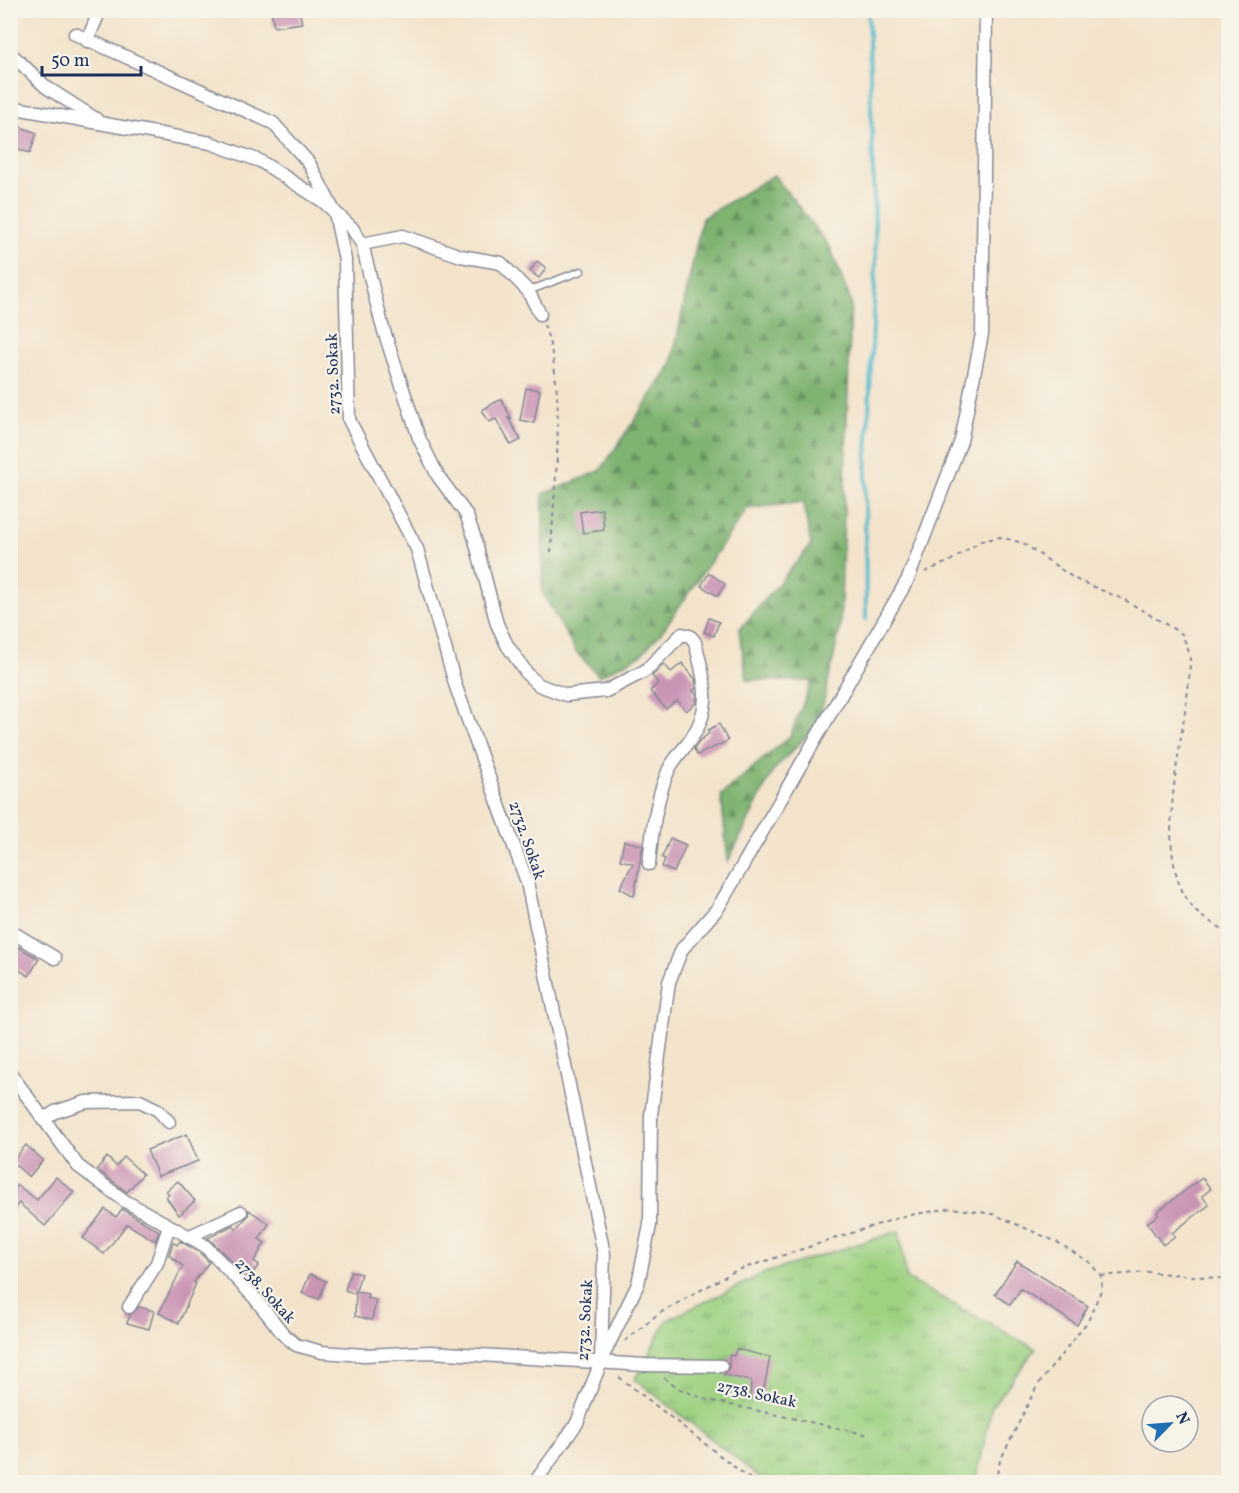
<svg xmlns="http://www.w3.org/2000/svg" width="1239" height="1493" viewBox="0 0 1239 1493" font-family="Vollkorn,serif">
<defs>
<pattern id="grass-tufts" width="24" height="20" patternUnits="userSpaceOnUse" patternTransform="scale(1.5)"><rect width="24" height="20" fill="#9ed182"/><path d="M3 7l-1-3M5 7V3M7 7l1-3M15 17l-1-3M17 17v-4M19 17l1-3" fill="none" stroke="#80aa6e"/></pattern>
<pattern id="forest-firs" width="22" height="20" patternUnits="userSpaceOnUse" patternTransform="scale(1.5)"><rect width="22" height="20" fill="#7eb370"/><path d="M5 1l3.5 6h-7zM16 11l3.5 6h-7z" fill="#66925f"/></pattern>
</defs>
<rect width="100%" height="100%" fill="#f7f3e8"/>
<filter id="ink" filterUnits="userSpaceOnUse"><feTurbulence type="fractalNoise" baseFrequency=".0167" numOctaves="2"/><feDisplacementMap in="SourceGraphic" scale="12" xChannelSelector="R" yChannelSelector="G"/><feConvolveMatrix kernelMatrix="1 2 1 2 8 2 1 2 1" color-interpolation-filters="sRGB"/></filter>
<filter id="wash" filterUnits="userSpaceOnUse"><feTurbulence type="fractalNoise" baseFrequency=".008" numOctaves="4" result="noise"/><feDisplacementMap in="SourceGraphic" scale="24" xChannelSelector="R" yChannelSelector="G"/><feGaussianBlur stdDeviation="1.35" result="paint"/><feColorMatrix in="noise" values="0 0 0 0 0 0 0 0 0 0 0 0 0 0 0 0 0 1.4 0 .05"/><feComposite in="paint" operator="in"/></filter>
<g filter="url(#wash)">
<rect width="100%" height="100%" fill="#f3e3cb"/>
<polygon fill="url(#grass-tufts)" stroke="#5c8070" stroke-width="1.5" points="899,1231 907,1279 1036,1349 992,1406 976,1482 766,1482 635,1379 667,1320 765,1273"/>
<polygon fill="url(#forest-firs)" stroke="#4c7167" stroke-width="1.5" points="774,175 830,247 851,302 840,629 819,723 773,771 728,862 721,795 790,736 812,681 747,680 739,630 811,545 803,502 747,509 663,630 641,655 599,676 576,652 542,592 543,494 600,471 671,366 702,218"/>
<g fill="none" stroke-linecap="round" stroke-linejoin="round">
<polyline stroke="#4db7ca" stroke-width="4" points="866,619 865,498 876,262 868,10"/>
</g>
<g id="blocks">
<g fill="#ca94b5">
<polygon points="271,10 299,10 302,23 274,27"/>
<polygon points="10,123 37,133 30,153 10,146"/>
<polygon points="537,261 546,268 539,278 530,271"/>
<polygon points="526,388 540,390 534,423 520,420"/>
<polygon points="501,399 512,419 508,418 521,440 511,445 496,419 489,422 482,410"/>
<polygon points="602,509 604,530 583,533 580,512"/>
<polygon points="709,573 725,584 718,596 701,586"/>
<polygon points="709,618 719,622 714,636 704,632"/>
<polygon points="682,663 695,679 696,688 693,691 697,695 696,703 686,711 677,700 666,709 650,691 658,683 652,676 664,664 671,672"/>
<polygon points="719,724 728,741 697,755 694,749 700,741 709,733 708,730"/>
<polygon points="670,838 686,845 674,872 662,867 665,859 662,858"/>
<polygon points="624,841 643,845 634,896 620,888 633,863 620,860"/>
<polygon points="10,942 39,959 29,976 10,965"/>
<polygon points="187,1134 198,1161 158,1176 147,1150"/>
<polygon points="26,1145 43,1160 29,1177 12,1162"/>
<polygon points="107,1157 116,1166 124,1157 143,1174 127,1192 97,1169"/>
<polygon points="56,1177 74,1192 45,1226 19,1203 10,1214 10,1194 17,1185 37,1200"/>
<polygon points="1202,1178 1211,1189 1202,1196 1209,1205 1172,1233 1175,1236 1163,1245 1147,1223 1158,1215 1157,1212"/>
<polygon points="178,1181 195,1201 179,1215 166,1197 169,1194 166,1191"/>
<polygon points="105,1209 116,1217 122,1209 159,1231 155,1241 127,1224 104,1254 83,1238"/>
<polygon points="249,1210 269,1224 259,1239 265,1243 254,1261 259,1265 249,1278 208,1238 233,1225 236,1229 248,1216"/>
<polygon points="180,1241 199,1252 209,1262 194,1282 196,1283 179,1323 159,1313 183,1266 169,1255 173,1242 177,1245"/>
<polygon points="1017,1261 1088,1306 1077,1325 1021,1289 1010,1305 995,1294"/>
<polygon points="351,1271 361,1274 355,1294 345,1290"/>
<polygon points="310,1274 326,1281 319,1299 302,1293"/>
<polygon points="356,1292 368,1294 367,1298 376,1300 372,1320 355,1316"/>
<polygon points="139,1307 154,1311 149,1329 127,1323 130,1315"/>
<polygon points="736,1349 770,1357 762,1399 750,1398 751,1381 724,1375 729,1367 729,1355 734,1356"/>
</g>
</g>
</g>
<g filter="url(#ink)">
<use href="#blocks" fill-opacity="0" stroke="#878994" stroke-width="1.5"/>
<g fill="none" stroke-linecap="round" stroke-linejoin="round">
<defs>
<polyline id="lane" points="528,291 581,271"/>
<g id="street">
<polyline points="75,34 273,123 309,163 335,213 345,260 349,420 417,549 456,687 527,882 604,1254 601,1362 577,1423 535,1482"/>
<polyline points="87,41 100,10"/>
<polyline points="10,53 46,87 96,119"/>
<path d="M 10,107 L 211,143 L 260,161 L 324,202 L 352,228 L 362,244 L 382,325 L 419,438 L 438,476 L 466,514 L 474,536 L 497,624 L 507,645 L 528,675 L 539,685 L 566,695 L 606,691 L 645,671 L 682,634 L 690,636 L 695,642 C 704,679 714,705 691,739 C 684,749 675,758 669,769 C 656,798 652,832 649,864"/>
<polyline points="362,244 403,236 461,256 501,263 528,291 540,314"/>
<polyline points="10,931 55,958"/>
<polyline points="10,1073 78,1166 125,1201 204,1245 254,1297 284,1335 296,1345 322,1352 364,1355 430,1352 645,1365 721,1366"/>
<polyline points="43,1120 55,1112 86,1102 140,1101 158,1110 169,1122"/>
<polyline points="188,1237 241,1212"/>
<polyline points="129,1307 157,1263 169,1226"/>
<polyline points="602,1358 638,1284 650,1225 651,1115 669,982 682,949 718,908 908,579 961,441 982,334 986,10"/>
</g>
</defs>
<use href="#lane" stroke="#878994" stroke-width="9"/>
<use href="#street" stroke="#878994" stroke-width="15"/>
<g stroke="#878994" stroke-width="2" stroke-dasharray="4.5 4.5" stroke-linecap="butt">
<path d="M 544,325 C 568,390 554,483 551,552"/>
<path d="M 925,572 L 950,561 L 981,541 L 1000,537 L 1023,543 L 1075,579 L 1125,600 L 1182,634 C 1185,642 1190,652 1190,660 C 1190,729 1145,852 1194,909 C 1203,920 1217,925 1228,932"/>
<polyline points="1101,1276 1147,1272 1228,1279"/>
<polyline points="625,1341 658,1314 735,1271 904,1216 952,1208 993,1214 1057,1242 1089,1262 1101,1276 1102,1288 1088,1321 1037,1386 1000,1461 995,1482"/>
<polyline points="619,1377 754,1482"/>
<polyline points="664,1378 680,1389 704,1399 869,1435"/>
</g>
<use href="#lane" stroke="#fff" stroke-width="6"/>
<use href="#street" stroke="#fff" stroke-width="12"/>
</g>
</g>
<g text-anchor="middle" stroke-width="4.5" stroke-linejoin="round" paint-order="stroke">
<g font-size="16" fill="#1b2f5e" stroke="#f7f3e8">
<text transform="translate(332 374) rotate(-92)" y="6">2732. Sokak</text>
<text transform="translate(528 840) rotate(71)" y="6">2732. Sokak</text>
<text transform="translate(266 1290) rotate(48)" y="6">2738. Sokak</text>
<text transform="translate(584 1320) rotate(-87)" y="6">2732. Sokak</text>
<text transform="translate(757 1393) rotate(12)" y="6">2738. Sokak</text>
</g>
</g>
<rect width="1239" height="1493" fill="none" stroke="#f7f3e8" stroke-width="36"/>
<g transform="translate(1170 1424) rotate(65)"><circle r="28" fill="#f7f3e8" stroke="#9fa5b1" stroke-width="1.5"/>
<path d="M0-4.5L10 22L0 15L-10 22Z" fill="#1f6fb2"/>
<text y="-9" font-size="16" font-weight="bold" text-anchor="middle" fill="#1b2f5e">N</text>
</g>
<path d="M42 66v9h99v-9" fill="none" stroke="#1b2f5e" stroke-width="3"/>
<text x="51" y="66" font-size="18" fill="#1b2f5e" stroke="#f7f3e8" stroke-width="4.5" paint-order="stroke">50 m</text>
</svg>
